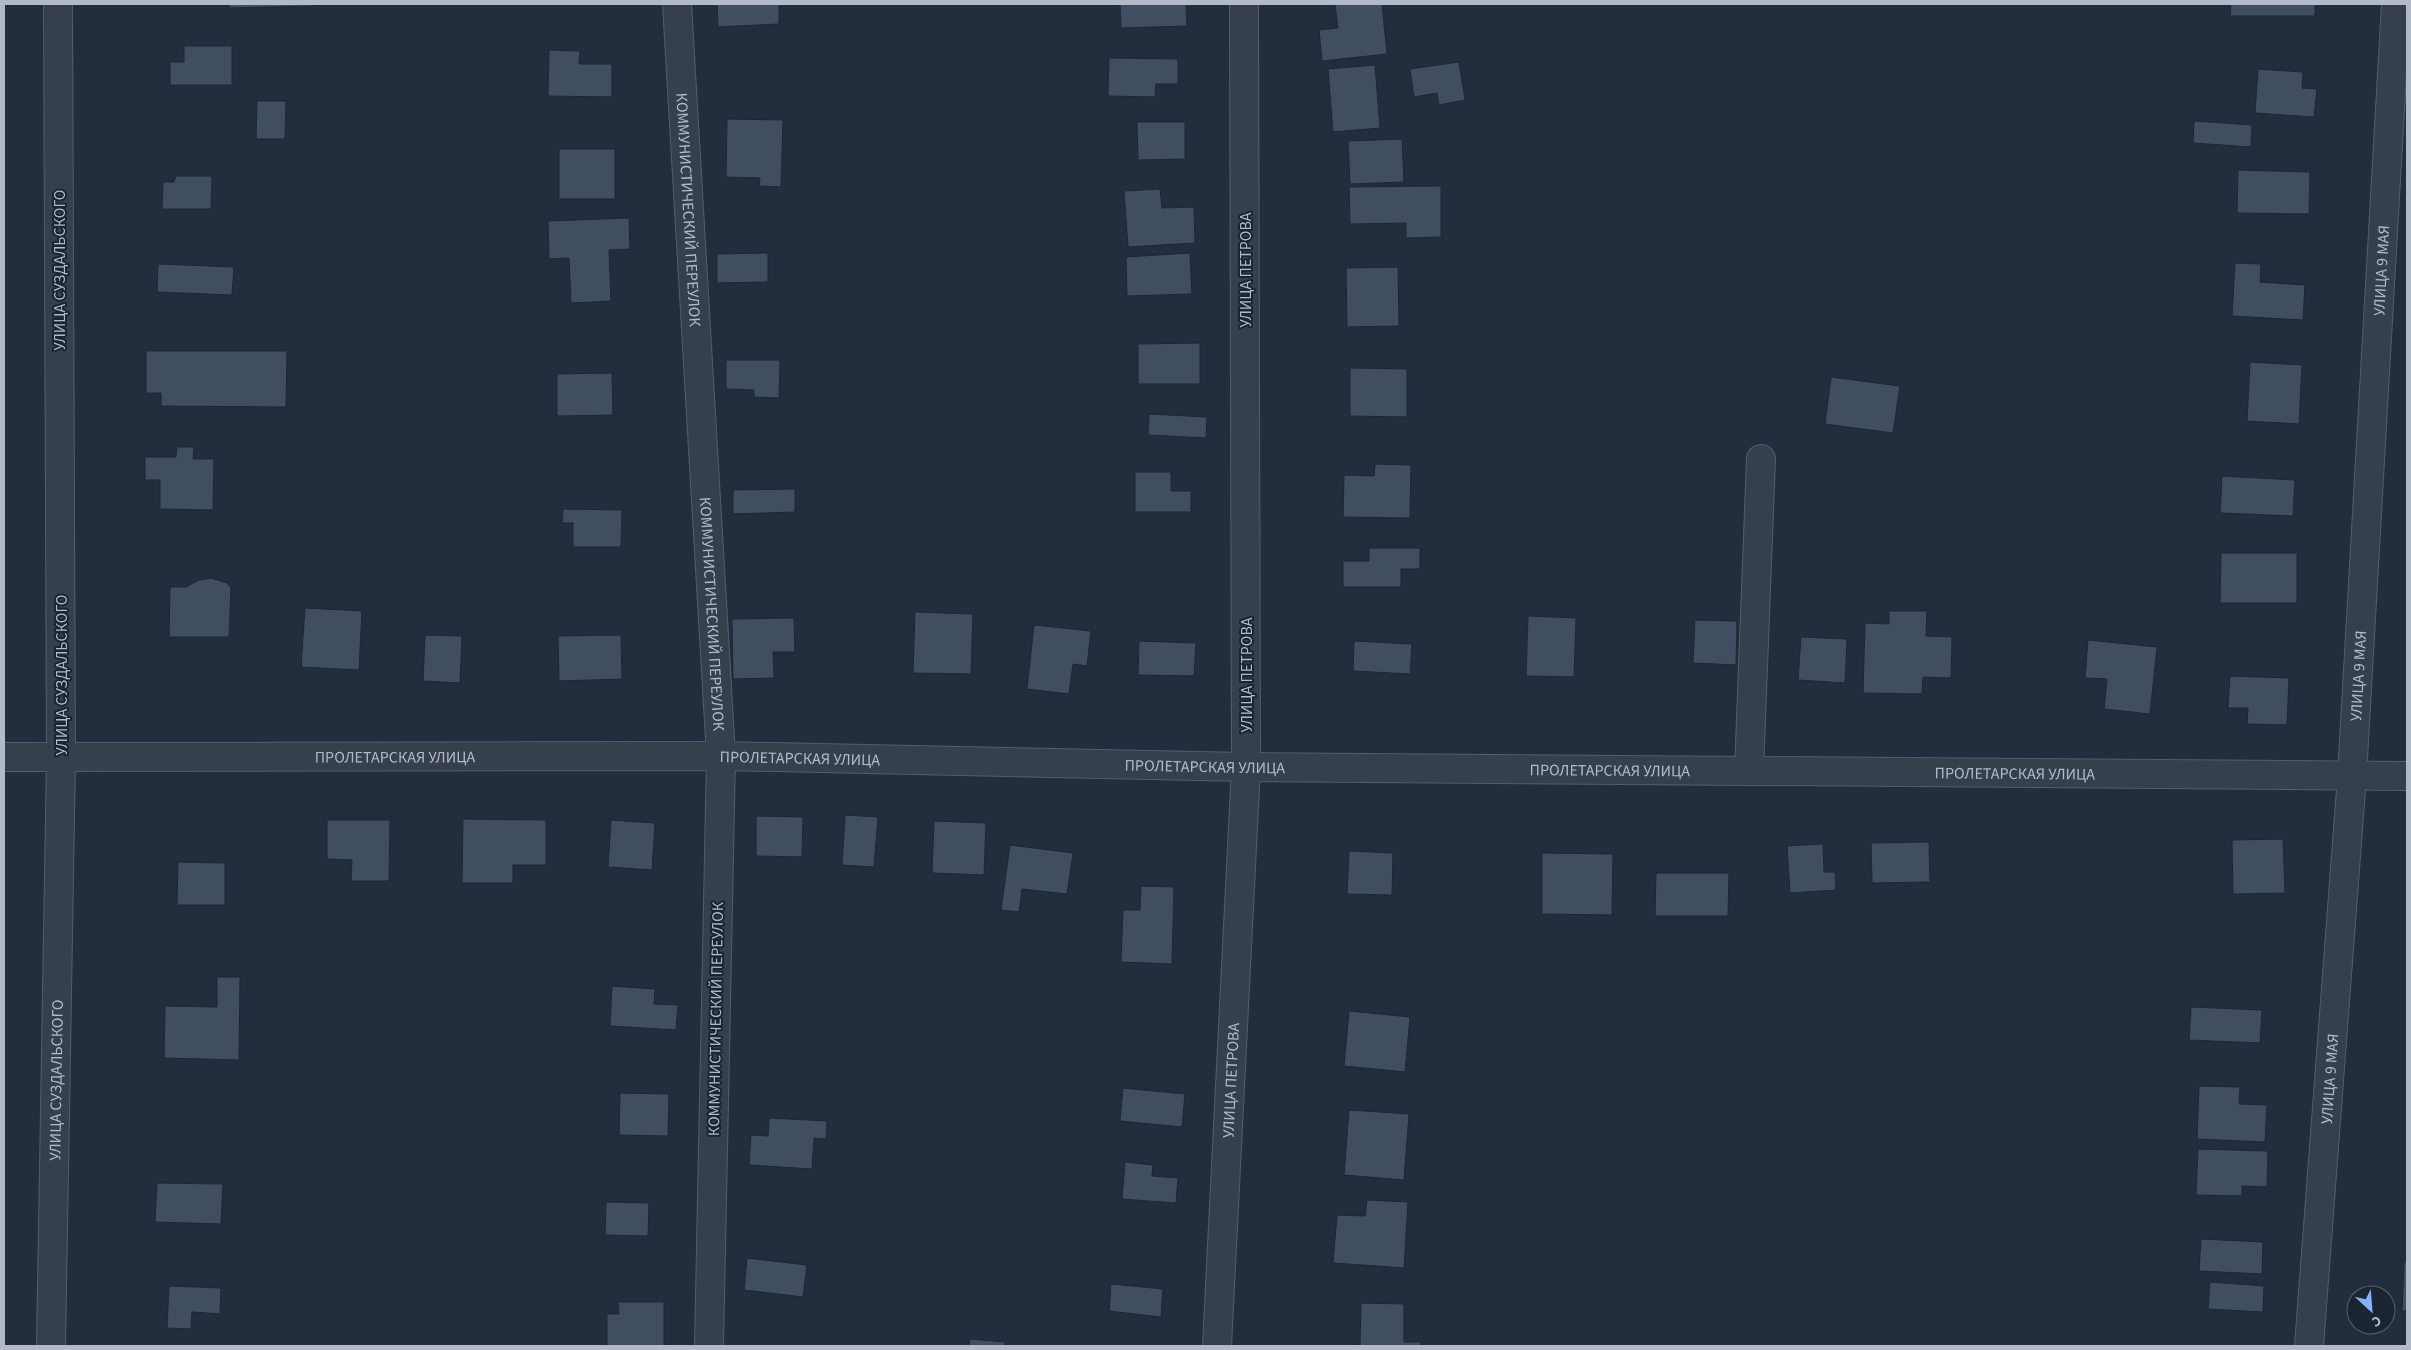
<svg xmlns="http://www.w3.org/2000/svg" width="2411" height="1350" viewBox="0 0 2411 1350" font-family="'Source Sans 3',sans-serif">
<rect width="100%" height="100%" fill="#222e3d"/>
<g fill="#414d60" stroke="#1d2734">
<polygon points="229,4 312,4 312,6 229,8"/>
<polygon points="717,4 779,4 779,24 718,27"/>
<polygon points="1120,4 1186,4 1187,26 1121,28"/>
<polygon points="1335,4 1382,4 1387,54 1322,61 1319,30 1338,28"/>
<polygon points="2231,4 2315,4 2315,16 2230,16"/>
<polygon points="184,46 232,46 232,85 170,85 170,62 184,62"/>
<polygon points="549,50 580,51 579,64 612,64 612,97 548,96"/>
<polygon points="1109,58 1178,59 1178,84 1156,84 1155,97 1108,96"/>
<polygon points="1459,62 1465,100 1439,105 1437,93 1414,97 1410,69"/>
<polygon points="1375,65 1380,128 1333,132 1328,69"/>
<polygon points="2258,69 2303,72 2302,88 2317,89 2314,117 2255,113"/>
<polygon points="257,101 286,101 285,139 256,139"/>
<polygon points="727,119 783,120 781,187 759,186 760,178 726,177"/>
<polygon points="2194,121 2252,125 2251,147 2193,143"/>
<polygon points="1137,122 1185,122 1185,159 1138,160"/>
<polygon points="1402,139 1404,182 1350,184 1348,141"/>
<rect x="559" y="149" width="56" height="50"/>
<polygon points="2238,170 2310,172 2309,214 2237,213"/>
<polygon points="176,176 212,176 211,209 162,209 163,182 174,182"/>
<polygon points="1441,186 1441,237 1406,238 1406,223 1350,224 1349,187"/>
<polygon points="1160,189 1162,208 1194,207 1195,243 1128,247 1124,191"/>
<polygon points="629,218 630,249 609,250 611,301 571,303 569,258 549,259 548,221"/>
<polygon points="768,253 768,282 717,283 717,254"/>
<polygon points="1190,253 1192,294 1127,296 1126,257"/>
<polygon points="2235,263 2261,264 2260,282 2305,285 2303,320 2232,316"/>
<polygon points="158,264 234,267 232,295 157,292"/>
<polygon points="1398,267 1399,326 1347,327 1346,268"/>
<polygon points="1200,343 1200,384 1138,384 1138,344"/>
<polygon points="146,351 287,351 286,407 161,406 161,393 146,393"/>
<polygon points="726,360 780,360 779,398 754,397 754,390 726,389"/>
<polygon points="2250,362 2302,365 2299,424 2247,421"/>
<polygon points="1350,368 1407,369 1407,417 1350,416"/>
<polygon points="612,373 613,415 557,416 557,374"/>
<polygon points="1831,377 1900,386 1893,433 1825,424"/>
<polygon points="1149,414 1207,417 1206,438 1148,435"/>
<polygon points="177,447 194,447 193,459 214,459 213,510 160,509 160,480 145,480 145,457 176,457"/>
<polygon points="1375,464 1411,465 1410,518 1343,517 1344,475 1374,476"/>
<polygon points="1135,472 1171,472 1171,491 1191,491 1191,512 1135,512"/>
<polygon points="2222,476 2295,480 2293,516 2220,513"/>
<polygon points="795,489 795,512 733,514 733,490"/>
<polygon points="563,509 622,510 621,547 573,547 573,523 562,523"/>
<polygon points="1369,548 1420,548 1420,569 1401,569 1401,587 1343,587 1343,561 1369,561"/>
<polygon points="2221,553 2297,553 2297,603 2220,603"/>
<polygon points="211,578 227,583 231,588 229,637 169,637 170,587 186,587 199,580"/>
<polygon points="305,608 362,611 359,670 301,667"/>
<polygon points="1889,611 1927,611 1926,636 1952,637 1951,678 1923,677 1922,694 1863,693 1865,623 1889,624"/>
<polygon points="915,612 973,614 971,674 913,673"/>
<polygon points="1528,616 1576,618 1574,677 1526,676"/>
<polygon points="794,618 795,652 773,652 774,678 733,679 732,619"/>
<polygon points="1695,620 1737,621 1736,665 1693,663"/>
<polygon points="1034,625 1091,631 1087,666 1073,664 1069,694 1027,689"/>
<polygon points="425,635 462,636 460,683 423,681"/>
<polygon points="621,635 622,679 559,681 558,636"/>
<polygon points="1801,637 1847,639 1845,683 1798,680"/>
<polygon points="2088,640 2157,647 2150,714 2104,709 2107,679 2085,678"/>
<polygon points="1139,641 1196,643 1194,676 1138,675"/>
<polygon points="1354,641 1412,644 1410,674 1353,671"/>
<polygon points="2230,676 2289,678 2287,725 2247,724 2248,708 2228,708"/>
<polygon points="845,815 878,817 874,867 842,865"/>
<polygon points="756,816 803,817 802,857 756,856"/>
<polygon points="463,819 546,820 546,865 513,865 513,883 462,883"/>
<polygon points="327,820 390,820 389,881 351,881 352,860 327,859"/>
<polygon points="611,820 655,823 652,870 608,867"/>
<polygon points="934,821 986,823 984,875 932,873"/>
<polygon points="2283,839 2285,893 2233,894 2232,840"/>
<polygon points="1929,842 1930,882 1872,883 1871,843"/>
<polygon points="1823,844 1824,872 1835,872 1836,890 1790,893 1787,846"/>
<polygon points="1010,845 1073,853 1067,894 1022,889 1019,912 1001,910"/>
<polygon points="1349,851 1393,853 1392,895 1347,894"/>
<polygon points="1542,853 1613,854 1612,915 1542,914"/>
<polygon points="178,862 225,863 225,905 177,905"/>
<polygon points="1656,873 1729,873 1728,916 1655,916"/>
<polygon points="1141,886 1174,887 1172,964 1121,962 1123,910 1140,910"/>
<polygon points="217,977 240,977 239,1060 164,1058 165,1006 217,1007"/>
<polygon points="612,986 655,989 654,1004 678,1005 676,1030 610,1026"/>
<polygon points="2191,1007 2262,1010 2260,1043 2189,1040"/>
<polygon points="1349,1011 1410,1017 1405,1072 1344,1066"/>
<polygon points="2199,1086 2240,1087 2239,1104 2267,1105 2265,1142 2197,1139"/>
<polygon points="1123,1088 1185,1094 1182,1127 1120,1121"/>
<polygon points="620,1093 669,1094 668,1136 619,1135"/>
<polygon points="1349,1110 1409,1114 1404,1180 1344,1175"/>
<polygon points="769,1118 827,1121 826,1139 814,1138 812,1169 749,1165 751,1135 768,1136"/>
<polygon points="2198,1149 2268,1151 2267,1187 2242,1186 2242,1196 2196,1195"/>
<polygon points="1125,1162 1153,1165 1152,1176 1178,1178 1176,1203 1122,1199"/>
<polygon points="157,1183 223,1184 221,1224 155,1222"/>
<polygon points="1367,1200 1408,1202 1404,1268 1333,1263 1337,1215 1365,1216"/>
<polygon points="606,1202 649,1203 648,1236 605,1235"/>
<polygon points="2201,1239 2263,1242 2262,1274 2199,1271"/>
<polygon points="747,1258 807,1265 803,1297 744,1290"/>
<polygon points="2404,1262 2407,1262 2407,1311 2402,1311"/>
<polygon points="2210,1282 2264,1286 2263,1312 2208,1309"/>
<polygon points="1111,1284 1163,1289 1161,1317 1109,1311"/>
<polygon points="169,1286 221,1288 220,1314 192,1312 191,1329 167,1328"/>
<polygon points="618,1302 664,1302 664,1346 607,1346 607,1314 619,1314"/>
<polygon points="1361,1303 1404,1304 1404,1342 1421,1342 1421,1346 1360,1346"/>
<polygon points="970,1339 1005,1342 1005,1346 969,1346"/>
</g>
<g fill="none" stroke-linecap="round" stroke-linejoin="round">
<defs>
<g id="minor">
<path id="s1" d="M 677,4 L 721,756 L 709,1346"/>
<path id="s2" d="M 4,757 L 721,756 L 1246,767 L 2407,776"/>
<polyline points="1749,771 1761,459"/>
<path id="s3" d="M 51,1346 L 61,758 L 58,4"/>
<path id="s4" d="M 1217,1346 L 1246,767 L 1244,4"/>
<path id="s5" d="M 2309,1346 L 2352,776 L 2396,4"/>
</g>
</defs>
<use href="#minor" stroke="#545d6b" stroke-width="30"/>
<use href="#minor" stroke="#36404d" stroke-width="28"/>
</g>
<g text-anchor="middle" stroke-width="4" stroke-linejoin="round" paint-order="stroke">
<g font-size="16" fill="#b2bac9" stroke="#1b2532">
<text dy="6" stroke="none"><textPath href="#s1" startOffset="206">КОММУНИСТИЧЕСКИЙ ПЕРЕУЛОК</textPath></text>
<text transform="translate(59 270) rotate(-90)" y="6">УЛИЦА СУЗДАЛЬСКОГО</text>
<text transform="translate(1245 270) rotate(-90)" y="6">УЛИЦА ПЕТРОВА</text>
<text dy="6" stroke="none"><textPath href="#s5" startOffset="1078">УЛИЦА 9 МАЯ</textPath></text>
<text dy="6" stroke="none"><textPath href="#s1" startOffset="611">КОММУНИСТИЧЕСКИЙ ПЕРЕУЛОК</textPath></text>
<text transform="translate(61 675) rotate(-90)" y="6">УЛИЦА СУЗДАЛЬСКОГО</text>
<text transform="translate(1246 675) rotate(-90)" y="6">УЛИЦА ПЕТРОВА</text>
<text dy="6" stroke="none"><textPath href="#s5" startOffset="672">УЛИЦА 9 МАЯ</textPath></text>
<text dy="6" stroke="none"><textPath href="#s2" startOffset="391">ПРОЛЕТАРСКАЯ УЛИЦА</textPath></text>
<text dy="6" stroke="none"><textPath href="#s2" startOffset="796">ПРОЛЕТАРСКАЯ УЛИЦА</textPath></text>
<text dy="6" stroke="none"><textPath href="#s2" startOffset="1201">ПРОЛЕТАРСКАЯ УЛИЦА</textPath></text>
<text dy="6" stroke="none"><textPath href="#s2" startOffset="1606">ПРОЛЕТАРСКАЯ УЛИЦА</textPath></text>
<text dy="6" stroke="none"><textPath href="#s2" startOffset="2011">ПРОЛЕТАРСКАЯ УЛИЦА</textPath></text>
<text transform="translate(715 1019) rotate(-89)" y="6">КОММУНИСТИЧЕСКИЙ ПЕРЕУЛОК</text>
<text dy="6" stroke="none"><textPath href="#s5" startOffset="268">УЛИЦА 9 МАЯ</textPath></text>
<text dy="6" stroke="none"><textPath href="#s3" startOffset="266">УЛИЦА СУЗДАЛЬСКОГО</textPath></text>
<text dy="6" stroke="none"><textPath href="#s4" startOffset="266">УЛИЦА ПЕТРОВА</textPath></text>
</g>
</g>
<rect width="2411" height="1350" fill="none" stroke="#b2bac9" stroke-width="10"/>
<g transform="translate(2371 1310) rotate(154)"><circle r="24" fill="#1b2532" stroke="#57616e"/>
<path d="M0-4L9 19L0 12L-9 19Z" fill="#83b1fd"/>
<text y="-8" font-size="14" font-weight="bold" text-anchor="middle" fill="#b2bac9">С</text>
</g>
</svg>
